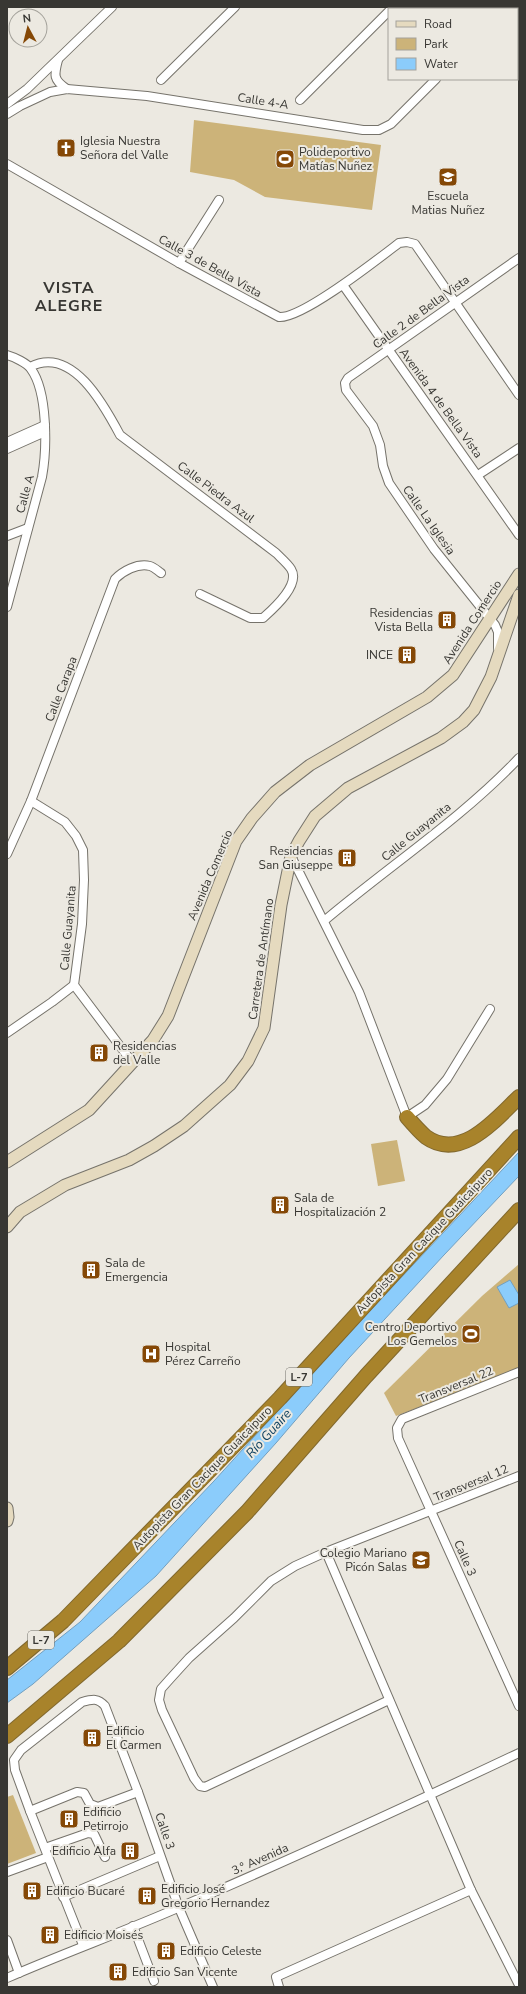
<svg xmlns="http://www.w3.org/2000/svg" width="526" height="1994" viewBox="0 0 526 1994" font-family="'Nunito Sans',sans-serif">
<rect width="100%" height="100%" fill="#ece9e1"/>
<g fill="#ccb379">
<polygon points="194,120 381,145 372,210 265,197 234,180 190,172"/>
<polygon points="397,1140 405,1181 378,1186 371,1144"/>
<polygon points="519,1264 519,1369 396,1416 384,1393 482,1296"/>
<polygon points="13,1795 36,1853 7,1864 7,1797"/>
</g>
<g fill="#8bccfb" stroke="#729fbf">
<polygon points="519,1152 519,1176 444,1255 349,1358 276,1443 156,1576 33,1684 7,1703 7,1680 80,1622 214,1481 320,1364"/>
<polygon points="510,1280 519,1295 519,1303 509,1308 497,1287"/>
</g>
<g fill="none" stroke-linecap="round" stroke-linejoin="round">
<defs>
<g id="minor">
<polyline points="456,7 458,9"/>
<polyline points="517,28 519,26"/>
<polyline points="517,52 519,53"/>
<path d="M 58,60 C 54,75 53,80 67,89"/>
<polyline points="161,80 235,7"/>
<polyline points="300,100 389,11"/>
<polyline points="7,104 27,89 112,7"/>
<polyline points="7,114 20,106 50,92 67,89 147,96 363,130 379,130 391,124 436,79"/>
<path d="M 7,164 L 179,263 L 279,317 C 302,319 378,259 399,243 L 407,242 L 415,244 L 519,395"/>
<polyline points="179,263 219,200"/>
<polyline points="343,285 519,535"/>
<path d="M 7,355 C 14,357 27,363 31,369 C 48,392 47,450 42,477 L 7,607"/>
<path d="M 30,367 C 72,345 104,405 120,435 L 276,553 C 281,558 288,564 291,569 C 301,585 273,609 263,618 L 250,618 L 200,594"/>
<polyline points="7,442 45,425"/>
<polyline points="7,449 45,432"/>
<polyline points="478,475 519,448"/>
<polyline points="7,536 28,528"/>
<polyline points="498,648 498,632 495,625 434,549 389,483 383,466 380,445 373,426 346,390 345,383 348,378 519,258"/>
<polyline points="31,801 65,822 76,836 83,850 84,880 82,924 74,985 132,1062"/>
<path d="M 7,854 L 31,801 L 115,579 C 123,571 137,563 150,566 C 154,567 158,571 161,573"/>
<polyline points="291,856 359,992 407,1117 425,1105 447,1079 490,1009"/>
<path d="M 324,921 C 389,866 461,819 519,758"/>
<polyline points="7,1033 52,1002 74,985"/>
<polyline points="519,1372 402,1419 397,1428 398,1438 519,1706"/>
<polyline points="326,1552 471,1890 519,1985"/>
<polyline points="389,1700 205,1787 200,1786 194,1778 162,1710 159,1700 161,1689 169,1680 189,1658 234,1618 271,1581 295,1566 326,1552 519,1476"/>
<polyline points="30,1811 77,1792 84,1793 90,1804 98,1807 138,1792"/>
<polyline points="45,1848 88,1833 94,1834 105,1857"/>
<polyline points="7,1872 48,1857"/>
<polyline points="63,1897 160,1856"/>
<polyline points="133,1926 154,1981"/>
<polyline points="7,1940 19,1973"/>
<path d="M 83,1945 L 30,1811 L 15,1770 L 14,1760 L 21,1750 L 82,1702 C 93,1699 98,1698 105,1706 L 138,1792 L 179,1908 L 213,1987"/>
<path d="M 7,1978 C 64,1953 123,1932 180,1907 C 294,1858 407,1806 519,1753"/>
<polyline points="279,1987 276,1977 471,1890"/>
</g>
<g id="secondary">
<polyline points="7,1162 89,1110 153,1040 168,1016 236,841 252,818 275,792 310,765 427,697 453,675 519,574"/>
<polyline points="7,1227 20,1212 65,1185 129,1160 154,1146 184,1126 230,1085 248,1061 264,1028 281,905 291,856 299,841 315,816 348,788 441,738 463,722 474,710 491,677 519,595"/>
<polyline points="7,1508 8,1517 7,1521"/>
</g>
<g id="motorway">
<path d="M 407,1117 C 413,1124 419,1131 426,1137 C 461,1162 496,1119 519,1097"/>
<polyline points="7,1668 63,1621 280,1398 519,1137"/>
<polyline points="7,1736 119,1641 247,1512 366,1376 519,1210"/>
</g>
</defs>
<use href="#minor" stroke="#76736b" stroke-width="10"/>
<use href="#secondary" stroke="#76736b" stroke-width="13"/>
<use href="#motorway" stroke="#81682e" stroke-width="16"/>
<use href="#minor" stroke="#fff" stroke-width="8"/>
<use href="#secondary" stroke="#e5dabf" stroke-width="11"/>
<use href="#motorway" stroke="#a8832b" stroke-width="14"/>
</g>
<defs>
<symbol id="church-square" viewBox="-11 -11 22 22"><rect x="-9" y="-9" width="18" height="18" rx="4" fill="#854806" stroke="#ece9e1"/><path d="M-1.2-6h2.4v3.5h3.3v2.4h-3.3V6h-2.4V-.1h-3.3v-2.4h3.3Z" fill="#fff"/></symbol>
<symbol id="stadium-square" viewBox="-11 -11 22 22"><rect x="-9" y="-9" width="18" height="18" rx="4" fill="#854806" stroke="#ece9e1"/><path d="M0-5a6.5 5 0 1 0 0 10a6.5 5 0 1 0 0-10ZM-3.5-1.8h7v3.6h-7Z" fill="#fff"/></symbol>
<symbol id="school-square" viewBox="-11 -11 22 22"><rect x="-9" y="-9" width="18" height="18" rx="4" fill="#854806" stroke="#ece9e1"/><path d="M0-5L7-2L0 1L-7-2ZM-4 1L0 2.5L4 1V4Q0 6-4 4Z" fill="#fff"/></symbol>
<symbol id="building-square" viewBox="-11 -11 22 22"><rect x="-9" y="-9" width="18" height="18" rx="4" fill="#854806" stroke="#ece9e1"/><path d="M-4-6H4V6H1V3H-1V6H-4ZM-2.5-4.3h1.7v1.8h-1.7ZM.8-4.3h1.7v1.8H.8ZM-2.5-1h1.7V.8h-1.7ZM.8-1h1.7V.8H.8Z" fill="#fff"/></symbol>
<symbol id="hospital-square" viewBox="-11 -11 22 22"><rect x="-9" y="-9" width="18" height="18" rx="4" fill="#854806" stroke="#ece9e1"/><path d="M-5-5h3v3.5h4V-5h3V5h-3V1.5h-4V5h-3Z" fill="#fff"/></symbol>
</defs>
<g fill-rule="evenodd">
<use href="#church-square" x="55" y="137" width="22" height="22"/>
<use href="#stadium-square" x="274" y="148" width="22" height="22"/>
<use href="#school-square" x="437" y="166" width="22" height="22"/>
<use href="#building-square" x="436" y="609" width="22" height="22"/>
<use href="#building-square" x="396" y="644" width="22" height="22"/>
<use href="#building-square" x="336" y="847" width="22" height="22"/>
<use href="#building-square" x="88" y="1042" width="22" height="22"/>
<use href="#building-square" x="269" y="1194" width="22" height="22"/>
<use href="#building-square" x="80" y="1259" width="22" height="22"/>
<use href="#stadium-square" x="460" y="1323" width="22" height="22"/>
<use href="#hospital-square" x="140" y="1343" width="22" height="22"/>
<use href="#school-square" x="410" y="1549" width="22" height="22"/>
<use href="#building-square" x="81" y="1727" width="22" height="22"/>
<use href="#building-square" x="58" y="1808" width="22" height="22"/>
<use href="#building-square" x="119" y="1840" width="22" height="22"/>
<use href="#building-square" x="21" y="1880" width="22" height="22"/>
<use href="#building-square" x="136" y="1885" width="22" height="22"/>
<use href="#building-square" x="39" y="1924" width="22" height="22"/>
<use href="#building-square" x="155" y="1940" width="22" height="22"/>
<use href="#building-square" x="107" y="1961" width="22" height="22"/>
</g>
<g text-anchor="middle" stroke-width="4" stroke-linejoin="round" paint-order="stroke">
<g fill="#ece9e1" stroke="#6e6c67" stroke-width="1">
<rect x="286" y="1368" width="26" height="18" rx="3"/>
<rect x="28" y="1631" width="26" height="18" rx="3"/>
</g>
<g font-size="11" font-weight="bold" fill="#383733">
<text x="299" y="1381">L-7</text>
<text x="41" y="1644">L-7</text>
</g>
<g font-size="12" fill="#383733" stroke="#ece9e1">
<text transform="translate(263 101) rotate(9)" y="4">Calle 4-A</text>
<text transform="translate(210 266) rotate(29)" y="4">Calle 3 de Bella Vista</text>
<text transform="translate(421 312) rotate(-36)" y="4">Calle 2 de Bella Vista</text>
<text transform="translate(441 403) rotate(54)" y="4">Avenida 4 de Bella Vista</text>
<text transform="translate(216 492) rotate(37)" y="4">Calle Piedra Azul</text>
<text transform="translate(25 494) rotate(-75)" y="4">Calle A</text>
<text transform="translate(429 520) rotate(55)" y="4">Calle La Iglesia</text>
<text transform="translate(472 622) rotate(-57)" y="4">Avenida Comercio</text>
<text transform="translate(61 689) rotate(-69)" y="4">Calle Carapa</text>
<text transform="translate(416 832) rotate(-39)" y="4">Calle Guayanita</text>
<text transform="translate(210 875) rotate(-67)" y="4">Avenida Comercio</text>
<text transform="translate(68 928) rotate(-85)" y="4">Calle Guayanita</text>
<text transform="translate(261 959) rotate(-82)" y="4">Carretera de Antímano</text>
<text transform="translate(424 1241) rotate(-47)" y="4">Autopista Gran Cacique Guaicaipuro</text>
<text transform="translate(456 1385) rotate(-22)" y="4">Transversal 22</text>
<text transform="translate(202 1478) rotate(-46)" y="4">Autopista Gran Cacique Guaicaipuro</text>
<text transform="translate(471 1483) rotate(-22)" y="4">Transversal 12</text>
<text transform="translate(465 1558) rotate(66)" y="4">Calle 3</text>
<text transform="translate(165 1831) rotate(71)" y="4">Calle 3</text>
<text transform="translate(260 1859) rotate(-24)" y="4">3.° Avenida</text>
</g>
<g font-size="12" fill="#383733" stroke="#ece9e1" text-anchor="start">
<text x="80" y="145">Iglesia Nuestra<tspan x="80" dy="14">Señora del Valle</tspan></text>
<text x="299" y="156">Polideportivo<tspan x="299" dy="14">Matías Nuñez</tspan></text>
<text x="448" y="200" text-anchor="middle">Escuela<tspan x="448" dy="14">Matias Nuñez</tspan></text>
<text x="433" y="617" text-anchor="end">Residencias<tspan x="433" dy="14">Vista Bella</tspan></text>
<text x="393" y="659" text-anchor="end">INCE</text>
<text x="333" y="855" text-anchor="end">Residencias<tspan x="333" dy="14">San Giuseppe</tspan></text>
<text x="113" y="1050">Residencias<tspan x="113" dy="14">del Valle</tspan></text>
<text x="294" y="1202">Sala de<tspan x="294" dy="14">Hospitalización 2</tspan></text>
<text x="105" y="1267">Sala de<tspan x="105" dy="14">Emergencia</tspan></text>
<text x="457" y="1331" text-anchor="end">Centro Deportivo<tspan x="457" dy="14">Los Gemelos</tspan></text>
<text x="165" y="1351">Hospital<tspan x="165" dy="14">Pérez Carreño</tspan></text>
<text x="407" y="1557" text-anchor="end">Colegio Mariano<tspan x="407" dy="14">Picón Salas</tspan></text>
<text x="106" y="1735">Edificio<tspan x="106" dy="14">El Carmen</tspan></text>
<text x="83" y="1816">Edificio<tspan x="83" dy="14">Petirrojo</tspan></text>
<text x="116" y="1855" text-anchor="end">Edificio Alfa</text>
<text x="161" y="1893">Edificio José<tspan x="161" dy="14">Gregorio Hernandez</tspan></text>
<text x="46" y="1895">Edificio Bucaré</text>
<text x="64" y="1939">Edificio Moisés</text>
<text x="180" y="1955">Edificio Celeste</text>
<text x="132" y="1976">Edificio San Vicente</text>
</g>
<g font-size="13" font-style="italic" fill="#114362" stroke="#ece9e1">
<text transform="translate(268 1433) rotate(-48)" y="5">Río Guaire</text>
</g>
<g font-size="16" font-weight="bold" letter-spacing="1" fill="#383733" stroke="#ece9e1">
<text x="69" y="293">VISTA<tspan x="69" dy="18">ALEGRE</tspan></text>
</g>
</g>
<rect width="526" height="1994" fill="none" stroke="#383733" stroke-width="16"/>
<rect x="388" y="8" width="130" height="72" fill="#ece9e1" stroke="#a4a29b"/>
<rect x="396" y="21" width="20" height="6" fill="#e5dabf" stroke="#a4a29b"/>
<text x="424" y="28" font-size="12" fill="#383733">Road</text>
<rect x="396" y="38" width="20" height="12" fill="#ccb379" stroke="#a4a29b"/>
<text x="424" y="48" font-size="12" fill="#383733">Park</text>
<rect x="396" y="58" width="20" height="12" fill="#8bccfb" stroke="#a4a29b"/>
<text x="424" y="68" font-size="12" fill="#383733">Water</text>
<g transform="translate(28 28) rotate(353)"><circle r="19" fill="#ece9e1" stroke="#a4a29b"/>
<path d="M0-3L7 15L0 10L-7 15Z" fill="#854806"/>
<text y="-6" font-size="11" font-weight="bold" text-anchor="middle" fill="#383733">N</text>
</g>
</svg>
